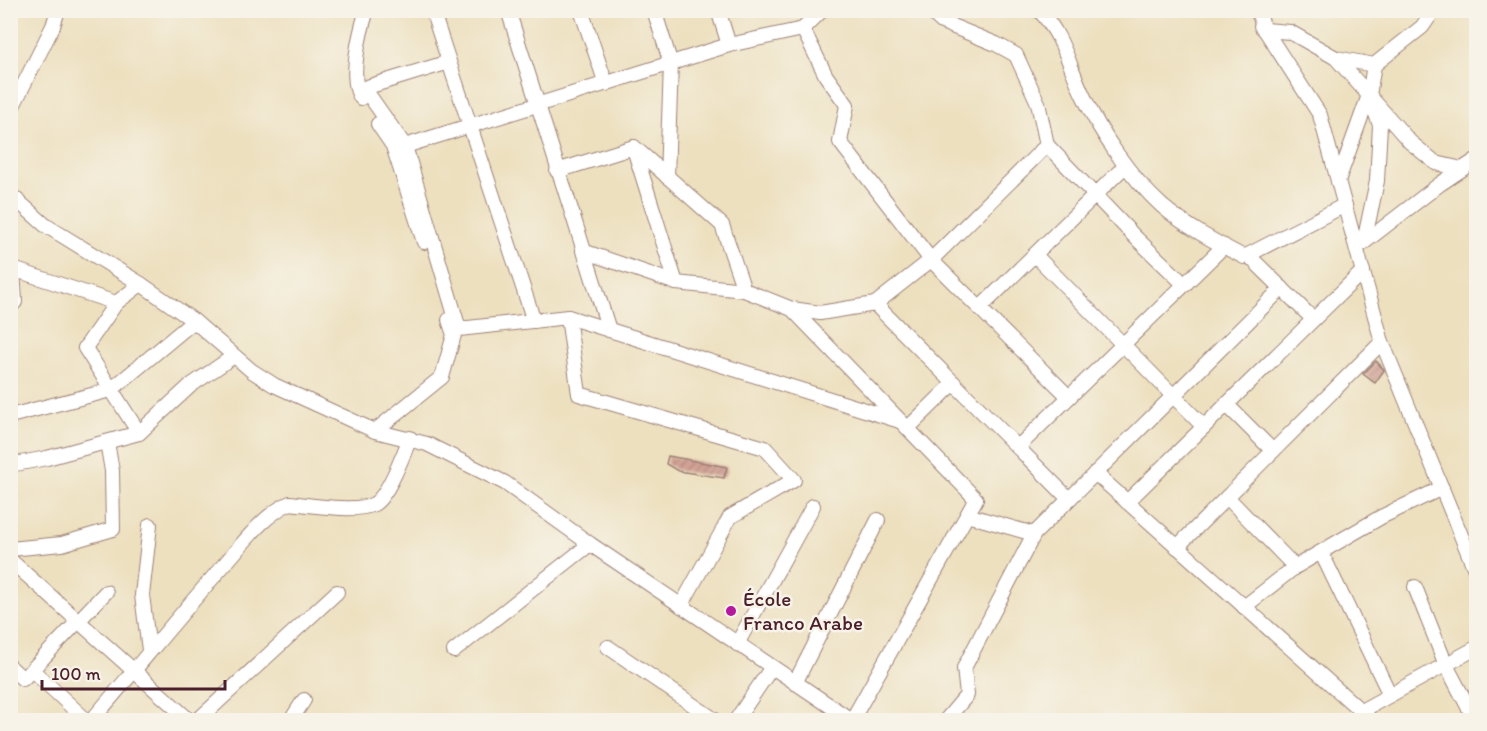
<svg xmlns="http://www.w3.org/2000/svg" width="1487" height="731" viewBox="0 0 1487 731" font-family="Itim,sans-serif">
<defs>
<pattern id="building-hatch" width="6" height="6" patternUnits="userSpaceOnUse" patternTransform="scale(1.5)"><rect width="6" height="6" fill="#d3a396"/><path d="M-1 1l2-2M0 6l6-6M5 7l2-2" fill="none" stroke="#ad847b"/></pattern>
</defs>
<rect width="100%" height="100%" fill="#f7f3e8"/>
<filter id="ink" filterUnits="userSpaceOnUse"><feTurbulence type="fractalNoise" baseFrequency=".0167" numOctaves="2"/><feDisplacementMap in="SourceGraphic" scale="12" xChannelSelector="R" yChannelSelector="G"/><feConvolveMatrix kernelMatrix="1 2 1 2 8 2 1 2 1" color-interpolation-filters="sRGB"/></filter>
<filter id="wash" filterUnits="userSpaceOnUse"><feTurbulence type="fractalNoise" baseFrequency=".008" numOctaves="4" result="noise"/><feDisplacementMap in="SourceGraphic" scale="24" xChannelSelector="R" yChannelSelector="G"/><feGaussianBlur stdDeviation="1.35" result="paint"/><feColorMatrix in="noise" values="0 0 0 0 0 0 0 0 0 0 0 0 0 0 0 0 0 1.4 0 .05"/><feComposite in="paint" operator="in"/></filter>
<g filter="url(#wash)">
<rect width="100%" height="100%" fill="#ede0bf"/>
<g id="blocks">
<g fill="url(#building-hatch)">
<polygon points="1376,361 1384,370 1375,383 1363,374"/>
<polygon points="668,456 727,467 724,478 678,471 666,464"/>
</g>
</g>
</g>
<g filter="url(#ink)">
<use href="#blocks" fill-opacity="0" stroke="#9c8075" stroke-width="1.5"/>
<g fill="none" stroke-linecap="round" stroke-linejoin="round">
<defs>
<g id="minor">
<polyline points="432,10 534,321"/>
<polyline points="508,10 609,330"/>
<polyline points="581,10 606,84"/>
<polyline points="654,10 671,64 667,177"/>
<polyline points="718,10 729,45"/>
<polyline points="929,10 942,22 996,44 1016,55 1038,103 1047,145"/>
<path d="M 1039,10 C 1064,37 1068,64 1083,95 C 1100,133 1131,178 1162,206 C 1185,226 1217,243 1244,257 L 1345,205"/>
<polyline points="1257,10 1265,30 1320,115 1382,342 1476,572"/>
<polyline points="1261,26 1265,30 1290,32 1336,58 1374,65 1422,27 1434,10"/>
<polyline points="803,29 826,76 847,105 840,142 931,260 1069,397"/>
<polyline points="1336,58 1410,142 1436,163 1462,169"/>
<polyline points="449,62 364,88 405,146 459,329 568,317 900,421"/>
<path d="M 361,98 C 348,79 360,32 367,10"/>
<polyline points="10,112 53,26 58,10"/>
<polyline points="378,124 393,146 424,242"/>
<polyline points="405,146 729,45 803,29 822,10"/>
<polyline points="634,147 722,225 744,290"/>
<polyline points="634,149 676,283"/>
<polyline points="557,171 634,147"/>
<polyline points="1338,181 1369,95"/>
<polyline points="10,194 45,225 141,284 194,321 252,371 274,385 375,431 427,444 505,483 590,544 851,720"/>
<polyline points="1364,242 1377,181 1380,125 1369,95 1374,65"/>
<polyline points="1362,244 1440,184 1476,160"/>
<polyline points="583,251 676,283 744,290 792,309 820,313 875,304 931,260 1047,145 1135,237 1185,285"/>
<polyline points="1035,255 1204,427"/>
<polyline points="1248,255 1313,319"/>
<polyline points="10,268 116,303"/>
<polyline points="875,304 1069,499"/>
<polyline points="10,307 15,302 13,269"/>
<polyline points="980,308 1125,166"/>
<polyline points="792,309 976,499 852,720"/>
<polyline points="568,317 579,394 765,448 794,480 730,517 681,606"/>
<polyline points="1226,404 1273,451"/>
<polyline points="10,416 111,390 194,321"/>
<polyline points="908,428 954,383"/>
<polyline points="375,431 442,377 454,335 449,320"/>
<polyline points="139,433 85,348 116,303 141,284"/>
<polyline points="1018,447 1224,246"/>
<polyline points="10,465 47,458 139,433 190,386 234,356"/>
<polyline points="1095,473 1371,720"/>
<polyline points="1227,497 1295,567"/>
<polyline points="1127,502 1363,271"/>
<polyline points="967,515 1034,534"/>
<polyline points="1177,547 1382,342"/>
<polyline points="10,549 62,544 113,529 112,471 107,442"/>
<polyline points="1322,554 1390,695"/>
<polyline points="10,560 189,720"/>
<polyline points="1415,587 1446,665 1475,720"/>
<polyline points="1244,607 1295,567 1381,517 1442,488"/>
<polyline points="737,644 813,506"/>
<polyline points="608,647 715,720"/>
<polyline points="149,650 142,595 150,525"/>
<polyline points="454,651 590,544"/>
<polyline points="10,667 23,679 106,592"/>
<polyline points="32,670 86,720"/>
<polyline points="795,683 878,520"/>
<polyline points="1361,711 1476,648"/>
<path d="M 92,720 C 136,669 178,617 223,566 C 242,545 263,515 290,503 C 310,505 357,513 374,504 C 388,496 404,453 410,438"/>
<polyline points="198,720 337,592"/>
<polyline points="291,720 304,700"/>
<polyline points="736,720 772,667"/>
<polyline points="946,720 967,695 964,668 1034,534 1282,288"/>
</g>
</defs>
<use href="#minor" stroke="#9c8075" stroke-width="16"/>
<use href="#minor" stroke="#fff" stroke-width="14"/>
</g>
</g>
<circle fill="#b5179e" stroke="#f7f3e8" stroke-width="2" cx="731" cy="611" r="6"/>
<g text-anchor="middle" stroke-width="5" stroke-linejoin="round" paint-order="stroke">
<g font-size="21" fill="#4a1f2b" stroke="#f7f3e8" text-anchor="start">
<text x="743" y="606">École<tspan x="743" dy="24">Franco Arabe</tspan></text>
</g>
</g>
<rect width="1487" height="731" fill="none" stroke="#f7f3e8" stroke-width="36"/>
<path d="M42 680v9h183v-9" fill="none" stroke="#4a1f2b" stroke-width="3"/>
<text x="51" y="680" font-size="18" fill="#4a1f2b" stroke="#f7f3e8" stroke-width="4.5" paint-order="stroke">100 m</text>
</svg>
